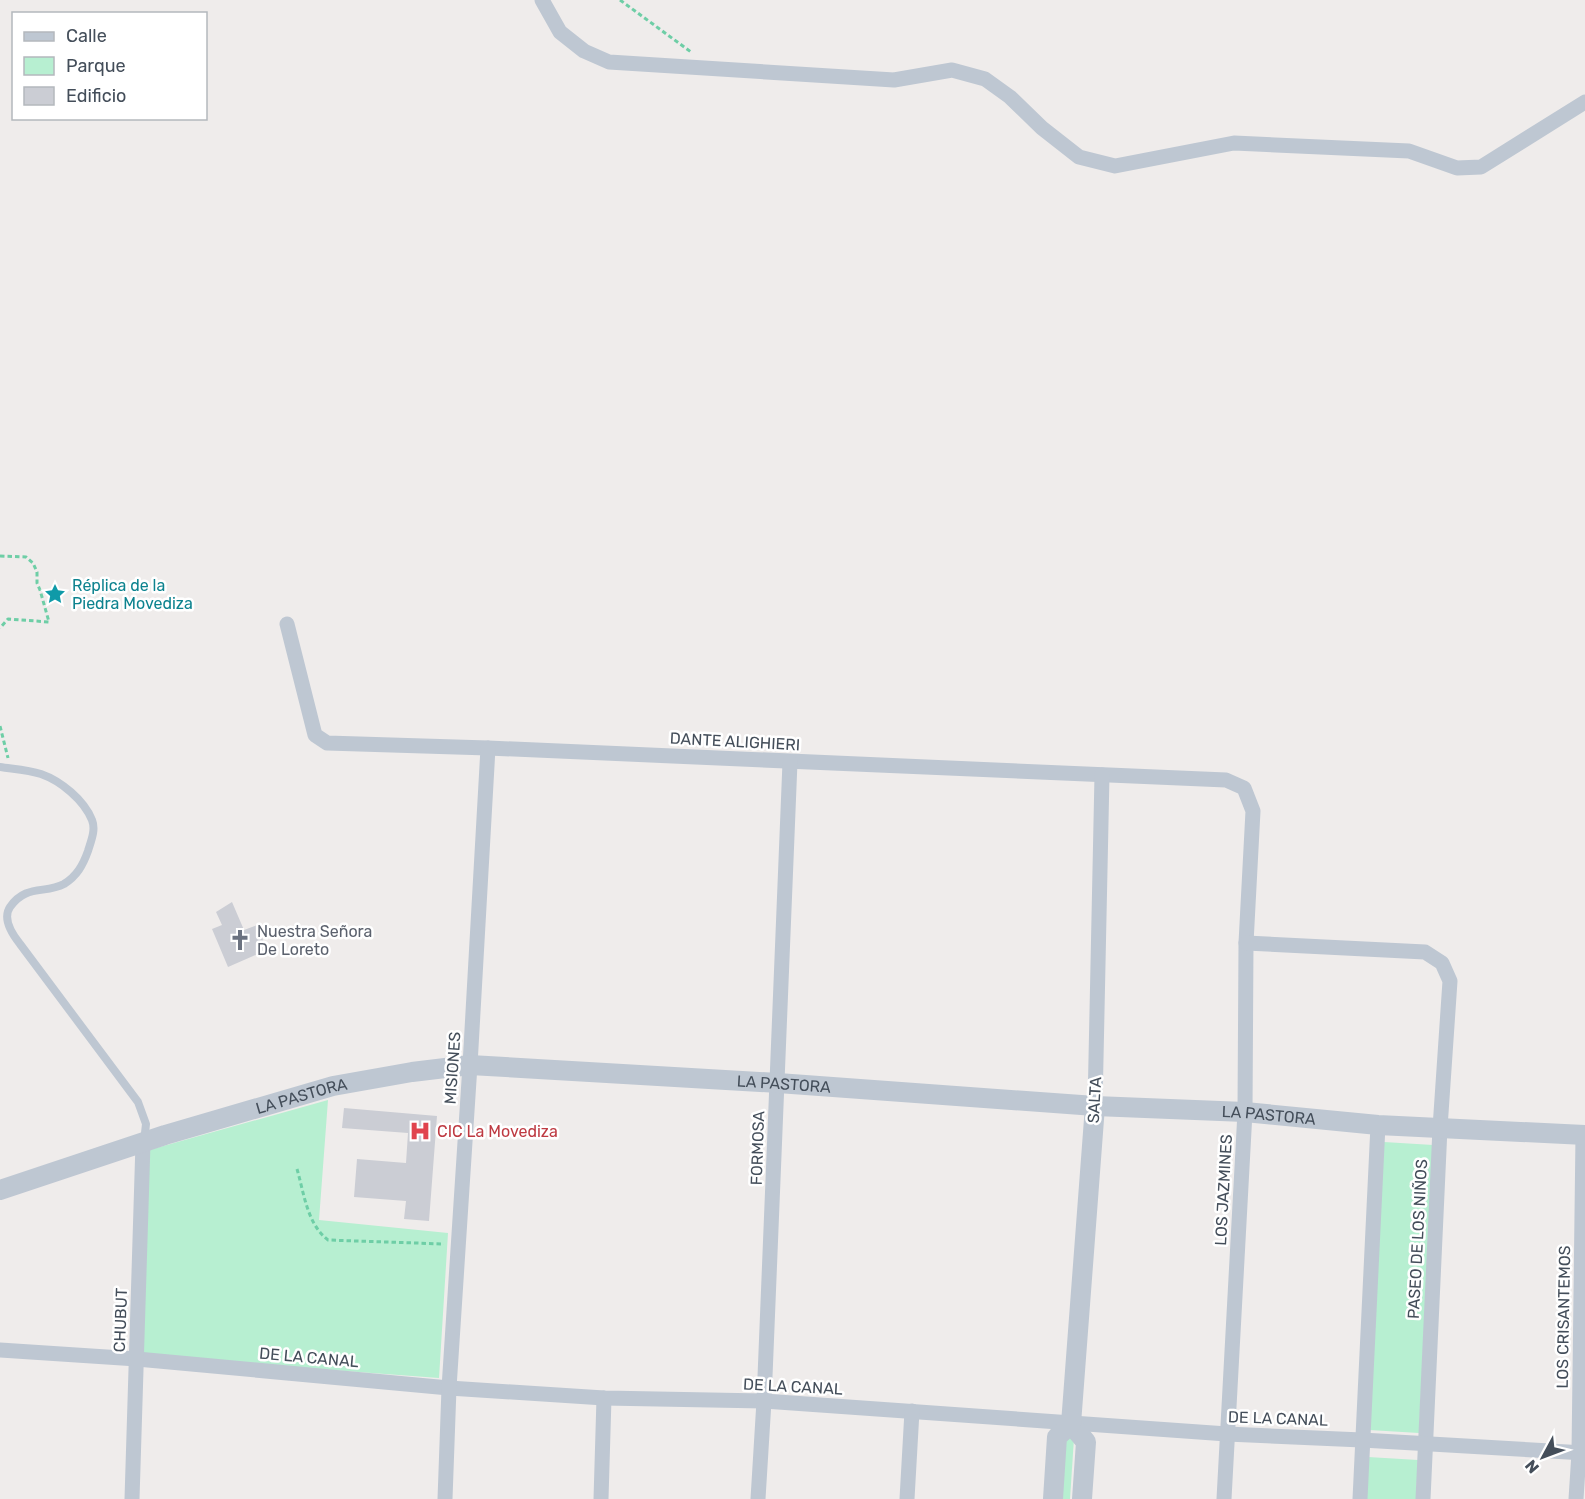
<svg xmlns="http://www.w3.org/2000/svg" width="1585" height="1499" viewBox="0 0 1585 1499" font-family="Rubik,sans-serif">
<rect width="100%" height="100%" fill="#efeceb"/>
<g fill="#b7efd1">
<polygon points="328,1100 319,1220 448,1233 439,1378 142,1356 149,1150"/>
<polygon points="1384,1142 1433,1145 1419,1433 1369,1430"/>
<polygon points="1063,1437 1074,1438 1070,1499 1059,1499"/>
<polygon points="1368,1457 1418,1460 1416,1499 1366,1499"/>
</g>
<g fill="#cbcdd4">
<polygon points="232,902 244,930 257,925 267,950 228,967 212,929 222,925 216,912"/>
<polygon points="344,1108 437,1116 429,1221 404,1219 406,1201 354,1197 357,1159 406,1163 408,1133 342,1128"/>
</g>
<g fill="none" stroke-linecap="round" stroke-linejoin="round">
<g stroke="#6ecea6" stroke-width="3" stroke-dasharray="4.5 3" stroke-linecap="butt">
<polyline points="620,0 691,52"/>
<polyline points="0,556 26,557 33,563 37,572 37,583 40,590 49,622 8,619 0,628"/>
<polyline points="0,726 8,758"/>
<path d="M 297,1169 C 304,1193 307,1224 328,1240 L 444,1244"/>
</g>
<path stroke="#bec7d2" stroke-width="8" d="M 0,767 C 13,769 28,770 41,774 C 61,781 84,800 92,820 C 96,830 91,841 88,851 C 83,865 77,876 64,884 C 45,894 26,884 10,907 C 2,919 12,934 20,944 L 138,1102 L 146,1124 L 144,1142"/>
<g stroke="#bec7d2" stroke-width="15">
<polyline points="542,0 560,32 584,51 609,62 894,80 952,70 985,79 1010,97 1042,128 1079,157 1115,166 1234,143 1409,151 1457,168 1481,167 1585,102"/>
<polyline points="287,624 315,735 327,743 488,748 1226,780 1244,788 1253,811 1246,943 1245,1112 1224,1499"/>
<polyline points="1246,943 1425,952 1442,963 1450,981 1440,1128 1423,1499"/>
<polyline points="1095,1106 1102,775"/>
<polyline points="0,1350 137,1359 449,1388 604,1398 764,1401 1227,1434 1362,1440 1585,1453"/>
<polyline points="132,1499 143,1143"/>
<polyline points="445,1499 449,1388 470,1065 488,748"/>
<polyline points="601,1499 604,1398"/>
<polyline points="758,1499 764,1401 790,762"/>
<polyline points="907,1499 912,1411"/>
<polyline points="1360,1499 1378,1125"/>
<polyline points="1576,1499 1579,1453 1583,1135"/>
</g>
<g stroke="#bec7d2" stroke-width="20">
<path id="s1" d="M 0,1190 L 165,1135 L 333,1086 L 412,1072 L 470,1065 L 778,1083 L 1095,1106 L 1245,1112 L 1378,1125 L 1585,1135"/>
<polyline points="1071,1424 1086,1442 1082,1499"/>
<polyline points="1053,1499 1057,1437 1071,1424 1095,1106"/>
</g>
</g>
<defs>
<symbol id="sight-bare" viewBox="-9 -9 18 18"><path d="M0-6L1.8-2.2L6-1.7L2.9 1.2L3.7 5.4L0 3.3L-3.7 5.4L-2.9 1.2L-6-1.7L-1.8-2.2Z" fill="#0f9aa8" stroke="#fff" stroke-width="2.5" paint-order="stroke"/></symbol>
<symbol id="church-bare" viewBox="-9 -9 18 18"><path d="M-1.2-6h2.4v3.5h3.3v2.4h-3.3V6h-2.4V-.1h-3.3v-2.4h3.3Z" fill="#6b7280" stroke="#fff" stroke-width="2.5" paint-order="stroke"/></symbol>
<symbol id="hospital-bare" viewBox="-9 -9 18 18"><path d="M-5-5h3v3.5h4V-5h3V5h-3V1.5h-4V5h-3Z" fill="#e0444e" stroke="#fff" stroke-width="2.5" paint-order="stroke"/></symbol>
</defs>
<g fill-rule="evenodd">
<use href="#sight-bare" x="40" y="579" width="30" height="30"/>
<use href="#church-bare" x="225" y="925" width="30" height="30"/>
<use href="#hospital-bare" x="405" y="1116" width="30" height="30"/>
</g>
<g text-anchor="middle" stroke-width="5" stroke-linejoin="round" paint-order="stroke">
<g font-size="16" fill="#0d838f" stroke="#fff" text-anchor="start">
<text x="72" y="591">Réplica de la<tspan x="72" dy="18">Piedra Movediza</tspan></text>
</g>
<g font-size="16" fill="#444e5a" stroke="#fff">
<text transform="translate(735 741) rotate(3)" y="6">DANTE ALIGHIERI</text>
<text transform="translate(452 1068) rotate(-86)" y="6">MISIONES</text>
<text dy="6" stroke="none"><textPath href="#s1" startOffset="802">LA PASTORA</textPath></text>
<text dy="6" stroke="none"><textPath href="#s1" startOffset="316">LA PASTORA</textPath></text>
<text transform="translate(1094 1100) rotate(-87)" y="6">SALTA</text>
<text dy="6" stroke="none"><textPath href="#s1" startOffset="1288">LA PASTORA</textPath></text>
<text transform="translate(757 1148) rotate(-88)" y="6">FORMOSA</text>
<text transform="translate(1223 1190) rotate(-87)" y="6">LOS JAZMINES</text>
<text transform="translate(1417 1239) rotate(-87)" y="6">PASEO DE LOS NIÑOS</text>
<text transform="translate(1563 1317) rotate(-89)" y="6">LOS CRISANTEMOS</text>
<text transform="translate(120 1320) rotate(-88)" y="6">CHUBUT</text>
<text transform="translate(309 1357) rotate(5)" y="6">DE LA CANAL</text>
<text transform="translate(793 1386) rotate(3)" y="6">DE LA CANAL</text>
<text transform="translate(1278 1418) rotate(2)" y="6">DE LA CANAL</text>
</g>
<g font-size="16" fill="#5b616d" stroke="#fff" text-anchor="start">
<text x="257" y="937">Nuestra Señora<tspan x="257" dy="18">De Loreto</tspan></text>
</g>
<g font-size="16" fill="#be3a42" stroke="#fff" text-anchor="start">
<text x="437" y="1137">CIC La Movediza</text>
</g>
</g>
<rect x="12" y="12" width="195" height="108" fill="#ffffff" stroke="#b4b8bd" stroke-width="1.5"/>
<rect x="24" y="32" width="30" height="9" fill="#bec7d2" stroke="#b4b8bd" stroke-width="1.5"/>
<text x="66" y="42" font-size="18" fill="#444e5a">Calle</text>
<rect x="24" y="57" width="30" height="18" fill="#b7efd1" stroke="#b4b8bd" stroke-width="1.5"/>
<text x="66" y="72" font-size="18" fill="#444e5a">Parque</text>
<rect x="24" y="87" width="30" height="18" fill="#cbcdd4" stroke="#b4b8bd" stroke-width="1.5"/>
<text x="66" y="102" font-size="18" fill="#444e5a">Edificio</text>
<g transform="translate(1543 1457) rotate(229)" stroke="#ffffff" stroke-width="4.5" paint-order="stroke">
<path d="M0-4.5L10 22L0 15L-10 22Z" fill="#444e5a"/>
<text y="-9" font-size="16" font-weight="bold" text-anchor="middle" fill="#444e5a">N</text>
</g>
</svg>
